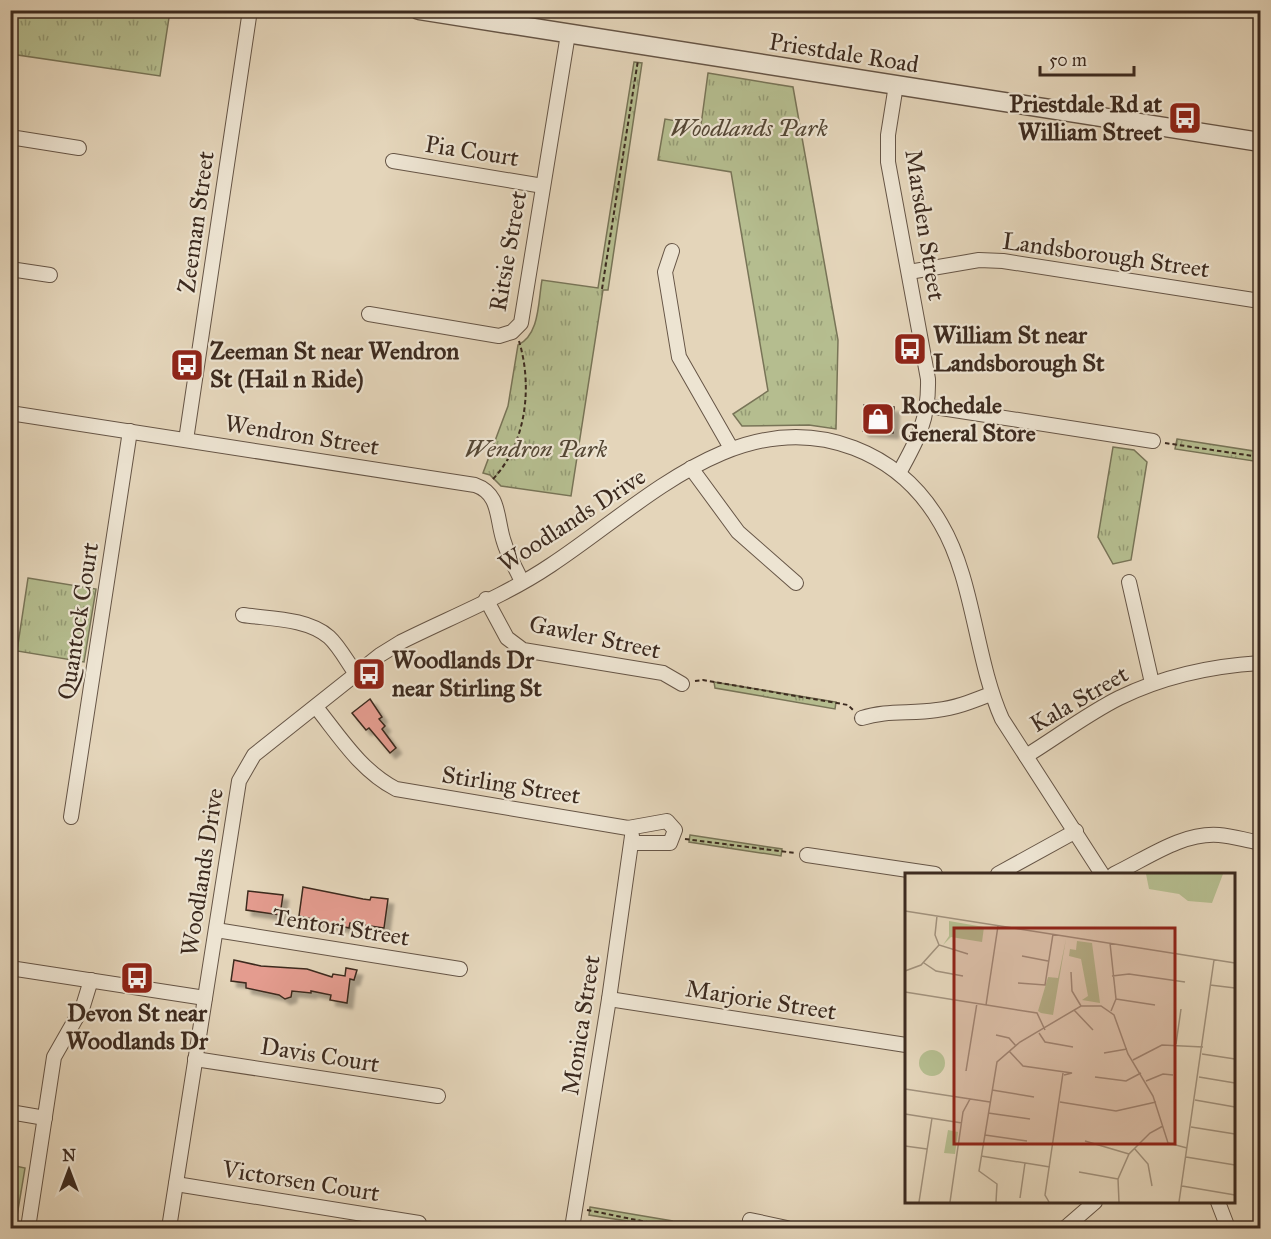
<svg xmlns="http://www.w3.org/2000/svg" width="1271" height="1239" viewBox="0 0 1271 1239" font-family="'IM FELL Great Primer',serif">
<defs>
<pattern id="grass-tufts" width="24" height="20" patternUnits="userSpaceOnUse" patternTransform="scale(1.5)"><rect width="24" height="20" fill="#b5bd8f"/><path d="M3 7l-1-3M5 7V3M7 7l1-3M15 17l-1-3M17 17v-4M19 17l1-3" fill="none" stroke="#949a74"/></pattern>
<filter id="shadow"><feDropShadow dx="5.5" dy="5.5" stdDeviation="1.5" flood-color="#0004"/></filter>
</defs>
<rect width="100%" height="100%" fill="#e4d5ba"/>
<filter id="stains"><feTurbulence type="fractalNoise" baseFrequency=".00333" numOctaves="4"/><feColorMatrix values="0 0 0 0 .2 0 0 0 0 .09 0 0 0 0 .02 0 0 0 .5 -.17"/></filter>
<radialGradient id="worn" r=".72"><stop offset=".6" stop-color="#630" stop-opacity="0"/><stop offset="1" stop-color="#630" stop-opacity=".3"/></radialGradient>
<g fill="url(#grass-tufts)" stroke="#787457" stroke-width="1.5">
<polygon points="10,11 170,11 160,76 11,54"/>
<path d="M 634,62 L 642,63 L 608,290 L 603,290 L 571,496 L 501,486 L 490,475 L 483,473 L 508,406 L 518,345 C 540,334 538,302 542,280 L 598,288 Z"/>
<polygon points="708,73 793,87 838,340 836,429 809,425 742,426 733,414 768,391 731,172 658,160 665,119 701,125"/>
<polygon points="1177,439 1260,452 1260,462 1175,449"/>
<polygon points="1113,447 1134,450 1147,462 1131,560 1113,564 1098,537"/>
<polygon points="28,578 96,589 84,662 17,651"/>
<polygon points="714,682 836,702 835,709 715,688"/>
<polygon points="690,835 782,849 781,856 689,842"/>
<polygon points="11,1165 25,1168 15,1228 11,1228"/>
<polygon points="590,1207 673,1221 723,1222 724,1228 672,1228 589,1215"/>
</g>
<g fill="#e49c8f" stroke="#3c2a1f" stroke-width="1.5" filter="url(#shadow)">
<polygon points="864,405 894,407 893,433 863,431"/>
<polygon points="370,699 382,717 379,719 385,726 382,729 396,748 390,753 369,728 366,730 352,713"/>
<polygon points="303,887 363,899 370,900 371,897 388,899 384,928 350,923 349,928 299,916"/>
<polygon points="248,891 283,895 280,915 246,910"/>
<polygon points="234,960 261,966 307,969 332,977 333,974 345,976 346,968 357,970 354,980 350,979 347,1003 330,1000 331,995 311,991 311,993 292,991 291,997 285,999 279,995 246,988 246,983 231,981"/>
</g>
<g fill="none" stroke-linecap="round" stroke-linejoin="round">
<defs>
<g id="minor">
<path d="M 896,85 L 888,135 L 888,162 L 928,379 C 929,419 918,439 899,473"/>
<polyline points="10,137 79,148"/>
<polyline points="393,161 543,186"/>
<polyline points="672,251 665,272 679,357 731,448"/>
<polyline points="10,269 50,275"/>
<polyline points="909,272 979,260 1003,261 1260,301"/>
<polyline points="369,314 499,336 512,332 521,323 568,34"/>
<polyline points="928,406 1153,441"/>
<path d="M 10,413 L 475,485 C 501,494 496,519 504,542 C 508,556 516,568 522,582"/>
<polyline points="186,440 250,10"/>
<polyline points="691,468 738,532 796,583"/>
<polyline points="1129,582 1152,683"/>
<polyline points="486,599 507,638 523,650 663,673 682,684"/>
<path d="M 243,615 C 270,619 307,618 329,637 C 339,646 348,663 356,674"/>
<path d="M 316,707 C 340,737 361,771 396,789 L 628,828 L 667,821 L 675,830 L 670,843 L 632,843"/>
<path d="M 862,718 C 886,710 911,714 937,710 C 956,708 973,701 991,694"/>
<path d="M 1026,756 C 1057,737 1087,714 1119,698 C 1164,676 1211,666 1260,663"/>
<polyline points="71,817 130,431"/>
<polyline points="807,855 935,874"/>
<polyline points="998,874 1076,831"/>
<path d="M 1114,874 C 1146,859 1182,832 1219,835 C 1232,836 1245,840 1257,842"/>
<polyline points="216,930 460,969"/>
<polyline points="10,968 205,998"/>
<polyline points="609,999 906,1045"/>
<polyline points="195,1059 438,1096"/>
<polyline points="10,1112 45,1118"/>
<polyline points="176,1184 419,1223"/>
<polyline points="1218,1202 1228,1228"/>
<polyline points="750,1220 787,1228"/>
<polyline points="28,1228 54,1057 83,1006 91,980"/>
<path d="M 169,1228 L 239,781 L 254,755 L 380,655 L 401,642 C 451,617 505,596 551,565 C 641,506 737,403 854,448 C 893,463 921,489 941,524 C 974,580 975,658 1002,719 L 1102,874"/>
<polyline points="572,1228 609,999 632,836"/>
<polyline points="1065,1228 1095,1202"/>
</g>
<polyline id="tertiary" points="419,10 1260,142"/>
</defs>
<use href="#minor" stroke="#665546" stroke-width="16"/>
<use href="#tertiary" stroke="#665546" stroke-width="21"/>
<g stroke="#3c2a1f" stroke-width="2" stroke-dasharray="4.5 3" stroke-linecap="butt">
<polyline points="602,289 638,60"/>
<polyline points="1165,443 1260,457"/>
<path d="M 493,479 C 526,444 533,387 519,341"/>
<polyline points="695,681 703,680 848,705 853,710"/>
<polyline points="685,839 795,853"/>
<path d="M 587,1210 C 635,1219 690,1235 739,1223"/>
</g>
<use href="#minor" stroke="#ede4d2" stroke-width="14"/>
<use href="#tertiary" stroke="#ede4d2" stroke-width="18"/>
</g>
<defs>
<symbol id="bus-square" viewBox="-11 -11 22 22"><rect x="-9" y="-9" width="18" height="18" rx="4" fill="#8f2418" stroke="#ede4d2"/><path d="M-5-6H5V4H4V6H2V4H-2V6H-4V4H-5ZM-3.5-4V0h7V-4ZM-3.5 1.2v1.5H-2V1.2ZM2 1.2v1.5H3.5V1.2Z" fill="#fff"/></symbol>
<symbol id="shop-square" viewBox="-11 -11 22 22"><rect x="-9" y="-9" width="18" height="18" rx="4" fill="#8f2418" stroke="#ede4d2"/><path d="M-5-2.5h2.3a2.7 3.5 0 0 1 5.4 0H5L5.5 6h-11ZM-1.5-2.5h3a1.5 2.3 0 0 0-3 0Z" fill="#fff"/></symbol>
</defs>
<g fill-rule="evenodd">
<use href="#bus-square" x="1166" y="99" width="38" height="38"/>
<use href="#bus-square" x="891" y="330" width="38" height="38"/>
<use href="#bus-square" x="168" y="346" width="38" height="38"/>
<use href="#shop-square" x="859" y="400" width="38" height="38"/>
<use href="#bus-square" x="350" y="655" width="38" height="38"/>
<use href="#bus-square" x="118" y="959" width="38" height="38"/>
</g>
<g text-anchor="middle" stroke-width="4.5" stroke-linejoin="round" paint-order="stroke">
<g font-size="24" fill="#3c2a1f" stroke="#ede4d2">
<text transform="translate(844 53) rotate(9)" y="8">Priestdale Road</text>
<text transform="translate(472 151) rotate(9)" y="8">Pia Court</text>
<text transform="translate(196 222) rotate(-82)" y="8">Zeeman Street</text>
<text transform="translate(925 225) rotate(81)" y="8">Marsden Street</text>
<text transform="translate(508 251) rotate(-80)" y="8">Ritsie Street</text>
<text transform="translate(1106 255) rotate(8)" y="8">Landsborough Street</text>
<text transform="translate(302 435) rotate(9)" y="8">Wendron Street</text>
<text transform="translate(572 520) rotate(-33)" y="8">Woodlands Drive</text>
<text transform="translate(78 621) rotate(-81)" y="8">Quantock Court</text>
<text transform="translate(595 637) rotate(12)" y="8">Gawler Street</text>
<text transform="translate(1079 699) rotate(-30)" y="8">Kala Street</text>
<text transform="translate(511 785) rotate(9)" y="8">Stirling Street</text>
<text transform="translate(202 872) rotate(-81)" y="8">Woodlands Drive</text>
<text transform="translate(341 927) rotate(9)" y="8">Tentori Street</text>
<text transform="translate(761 1000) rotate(9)" y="8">Marjorie Street</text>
<text transform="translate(581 1025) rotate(-81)" y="8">Monica Street</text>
<text transform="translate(320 1055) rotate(9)" y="8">Davis Court</text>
<text transform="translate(301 1181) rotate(9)" y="8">Victorsen Court</text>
</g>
<g font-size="24" font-weight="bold" fill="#3c2a1f" stroke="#ede4d2" text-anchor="start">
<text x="1162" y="112" text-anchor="end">Priestdale Rd at<tspan x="1162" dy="28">William Street</tspan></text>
<text x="933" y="343">William St near<tspan x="933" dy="28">Landsborough St</tspan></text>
<text x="210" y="359">Zeeman St near Wendron<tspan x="210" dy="28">St (Hail n Ride)</tspan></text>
<text x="901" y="413">Rochedale<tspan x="901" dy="28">General Store</tspan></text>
<text x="392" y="668">Woodlands Dr<tspan x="392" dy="28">near Stirling St</tspan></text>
<text x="137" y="1021" text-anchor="middle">Devon St near<tspan x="137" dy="28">Woodlands Dr</tspan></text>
</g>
<g font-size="24" font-style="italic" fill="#544735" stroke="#ede4d2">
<text x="749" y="136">Woodlands Park</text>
<text x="536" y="457">Wendron Park</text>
</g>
</g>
<g transform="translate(905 873)">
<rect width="330" height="330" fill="#e4d5ba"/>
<path d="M 44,48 L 79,54 L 77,69 L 46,64 L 38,72 L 44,63 ZM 161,66 L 148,142 L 136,140 L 133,138 L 143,104 L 153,105 ZM 172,68 L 187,70 L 195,130 L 177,127 L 183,123 L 176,86 L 164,83 L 165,76 L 171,77 ZM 43,257 L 53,259 L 50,281 L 39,280 Z" fill="#b5bd8f"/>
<path d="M 241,1 L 318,1 L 307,30 L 283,28 L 274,21 L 244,16 Z" fill="#b5bd8f"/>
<path d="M14 190a13 13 0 1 1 26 0a13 13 0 1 1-26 0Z" fill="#b5bd8f"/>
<path fill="none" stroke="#a1917c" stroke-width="1.5" d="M 0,38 L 330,90M 32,43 L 30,62 L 34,72 L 63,81M 205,70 L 211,126 L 206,138M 117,83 L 143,88M 19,90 L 31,98 L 58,103M 0,98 L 16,92 L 34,72M 166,99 L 167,118 L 176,133M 207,103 L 224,101 L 280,109M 113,110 L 140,112 L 148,61M 305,112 L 330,115M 0,119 L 132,140 L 140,157M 211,126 L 250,132M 81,132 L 93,53M 169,137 L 188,157M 134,160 L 140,169 L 168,174M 91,162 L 104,165 L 111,173M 271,171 L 276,136M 104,178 L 118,193 L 167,200 L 159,202M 199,180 L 222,176M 297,181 L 330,186M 228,187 L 257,172 L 298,174M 61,198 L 72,130M 190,204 L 221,208 L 236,200M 294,204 L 330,210M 241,208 L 258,201 L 268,202M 0,216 L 85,229M 87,217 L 129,224M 290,227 L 330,234M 155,229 L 211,238 L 251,229M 83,240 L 125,246M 0,241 L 57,250M 286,254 L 330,261M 80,262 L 122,268M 180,268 L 224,281M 0,273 L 22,276M 229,275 L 243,291 L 247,313M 76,283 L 145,294M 281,284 L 330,292M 174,299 L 213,306M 277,313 L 330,322M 115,325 L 120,290M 14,329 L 27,245M 45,329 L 58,239 L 65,226M 91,329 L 92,311 L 74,298 L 92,189 L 115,169 L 176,133 L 196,133 L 209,142 L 223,181 L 248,223 L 263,270 L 282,275M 144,329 L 140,322 L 158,200M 214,329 L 213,306 L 224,281 L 245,260 L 258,253M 274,329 L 309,87"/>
<path fill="#8f2418" fill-opacity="0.15" stroke="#8f2418" stroke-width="3" d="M 49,55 L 270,55 L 270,271 L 49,271 Z"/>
<rect width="330" height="330" fill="none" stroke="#3c2a1f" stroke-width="3"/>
</g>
<rect width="1271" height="1239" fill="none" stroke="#e4d5ba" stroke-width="36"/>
<rect x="12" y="12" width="1247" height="1215" fill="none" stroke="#3c2a1f" stroke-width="3"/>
<rect x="18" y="18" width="1235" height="1203" fill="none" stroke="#3c2a1f" stroke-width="1.5"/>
<g transform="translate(69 1170)" stroke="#ede4d2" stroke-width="4.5" paint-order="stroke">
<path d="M0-4.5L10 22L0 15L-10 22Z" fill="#3c2a1f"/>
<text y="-9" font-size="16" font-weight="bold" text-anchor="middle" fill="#3c2a1f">N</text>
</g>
<path d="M1040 66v9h94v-9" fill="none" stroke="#3c2a1f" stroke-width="3"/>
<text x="1049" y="66" font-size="18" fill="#3c2a1f" stroke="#ede4d2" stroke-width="4.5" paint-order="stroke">50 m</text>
<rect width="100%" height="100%" filter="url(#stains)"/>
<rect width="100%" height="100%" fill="url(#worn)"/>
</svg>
